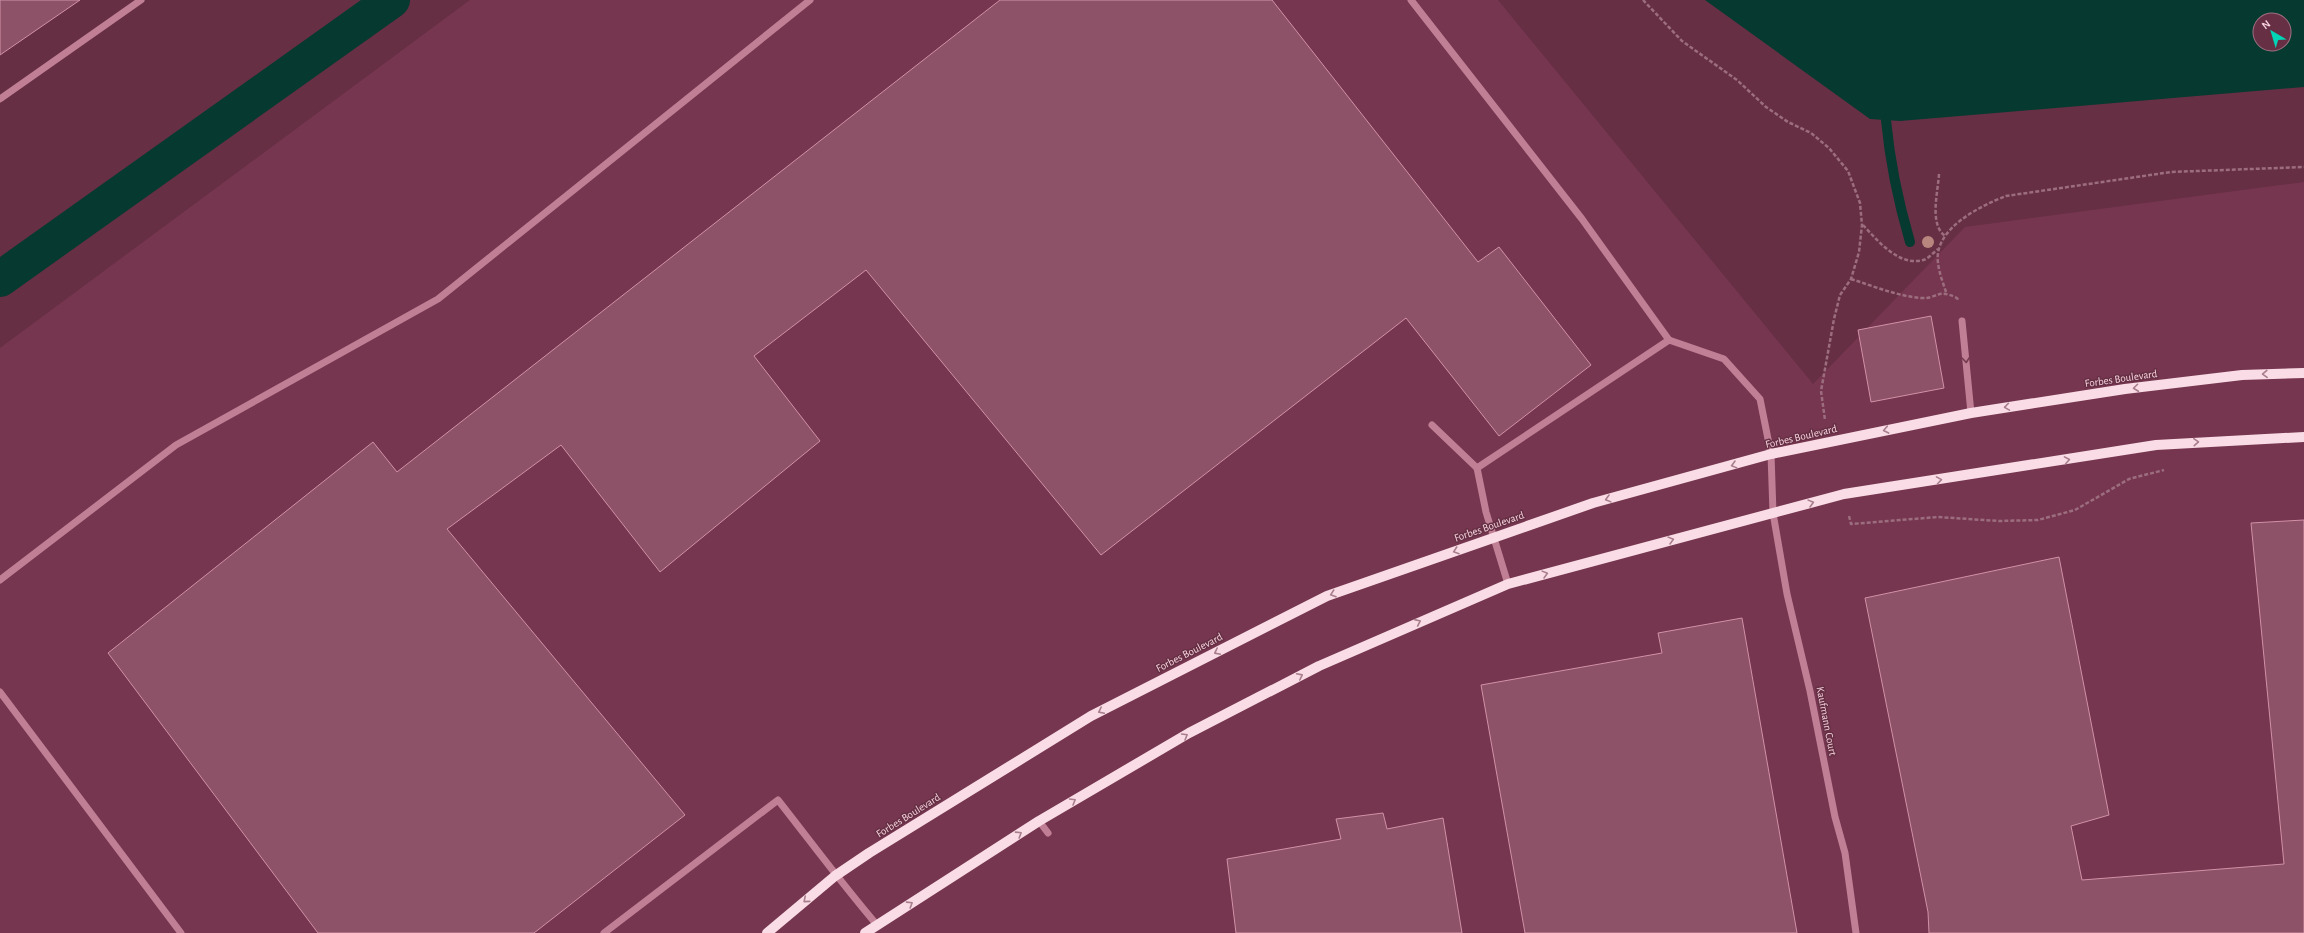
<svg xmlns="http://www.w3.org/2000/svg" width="2304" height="933" viewBox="0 0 2304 933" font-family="'Alegreya Sans',sans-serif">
<rect width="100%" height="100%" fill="#662f44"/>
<polygon fill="#76364f" points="470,0 1498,0 1813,384 1965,227 2304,182 2304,933 0,933 0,348"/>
<path fill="#063930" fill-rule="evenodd" d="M 1705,0 L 2304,0 L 2304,87 L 1900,121 L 1870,119 ZM 2260,20 L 2284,20 L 2284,44 L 2260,44 Z"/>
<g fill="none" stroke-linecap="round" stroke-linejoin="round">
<path stroke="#063930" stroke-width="10" d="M 1886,120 C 1890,163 1898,201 1910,242"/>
<polyline stroke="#063930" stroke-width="36" points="0,279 392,0"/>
</g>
<g fill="#8d5267" stroke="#d191a7">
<polygon points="0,0 80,0 0,55"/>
<polygon points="1000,0 1272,0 1478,262 1499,247 1591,365 1499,436 1406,318 1101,555 866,270 754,356 820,441 660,572 561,445 447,529 685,815 534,933 318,933 108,653 373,442 397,472"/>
<polygon points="1931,316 1944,388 1871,402 1858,330"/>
<polygon points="2304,520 2304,933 1929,933 1928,912 1865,598 2059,557 2109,815 2071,826 2082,880 2284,864 2251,523"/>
<polygon points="1742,618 1797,933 1525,933 1481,685 1662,653 1658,633"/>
<polygon points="1383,813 1387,829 1443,818 1462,933 1236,933 1227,859 1341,839 1336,819"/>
</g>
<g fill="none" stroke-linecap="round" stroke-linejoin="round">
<g stroke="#9c6d7e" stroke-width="2.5" stroke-dasharray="4 2" stroke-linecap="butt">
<polyline points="1643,0 1682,41 1737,80 1766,107 1788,122 1811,133 1829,148 1848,171 1860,203 1862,225 1859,252 1851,279 1840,295 1834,319 1821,391 1825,420"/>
<path d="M 1939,174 C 1938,192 1929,224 1945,236"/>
<path d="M 1863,225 C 1877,240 1899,267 1923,260 C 1928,259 1934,252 1938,249"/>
<path d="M 1851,279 C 1873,286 1897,296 1921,298 C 1938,299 1937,288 1957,298 L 1958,300"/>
<path d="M 1946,292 C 1943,283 1939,272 1938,263 C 1933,229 1980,206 2006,196 L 2171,172 L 2304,167"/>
<polyline points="1849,516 1851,524 1938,517 1999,521 2038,520 2075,510 2129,479 2164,470"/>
</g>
<g stroke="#c17f95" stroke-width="7">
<polyline points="1411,0 1582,219 1669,340"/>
<polyline points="0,99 141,0"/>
<polyline points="1962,321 1971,413"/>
<polyline points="1432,425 1477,468 1486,512 1508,584"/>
<polyline points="1477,468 1669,340 1724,359 1760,399 1771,454 1773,513 1787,594 1810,691 1835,817 1845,853 1856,933"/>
<polyline points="0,580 176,445 438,299 810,0"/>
<polyline points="0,692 181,933"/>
<polyline points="1039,821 1048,833"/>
<path d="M 604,933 L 778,800 C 811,842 842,884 877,925"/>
</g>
<g stroke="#f9dce5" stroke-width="10">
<polyline points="767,933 835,876 869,853 1091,716 1327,596 1593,503 1771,454 1971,413 2125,389 2242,375 2304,373"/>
<polyline points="865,933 1039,821 1189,733 1319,666 1508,584 1844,494 2156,445 2304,437"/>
</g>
</g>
<circle fill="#b8867f" cx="1928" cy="242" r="6"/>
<defs><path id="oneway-chevron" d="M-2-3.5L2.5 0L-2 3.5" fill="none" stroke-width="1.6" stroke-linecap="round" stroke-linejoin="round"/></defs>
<use stroke="#743b50" href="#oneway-chevron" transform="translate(1966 360) rotate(85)"/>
<g stroke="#a87d8c">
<use href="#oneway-chevron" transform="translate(2265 374) rotate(178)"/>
<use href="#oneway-chevron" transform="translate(2136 388) rotate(173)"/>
<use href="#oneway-chevron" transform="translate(2007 407) rotate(171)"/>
<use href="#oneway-chevron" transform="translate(1886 430) rotate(169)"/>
<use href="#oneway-chevron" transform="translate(2196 442) rotate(-4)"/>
<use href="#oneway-chevron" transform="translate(2067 460) rotate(-10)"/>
<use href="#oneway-chevron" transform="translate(1734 465) rotate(165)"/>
<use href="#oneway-chevron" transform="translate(1939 480) rotate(-9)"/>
<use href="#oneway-chevron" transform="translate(1608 499) rotate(165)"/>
<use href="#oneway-chevron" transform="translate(1811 503) rotate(-15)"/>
<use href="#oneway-chevron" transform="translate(1671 540) rotate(-15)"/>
<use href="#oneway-chevron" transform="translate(1456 551) rotate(161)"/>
<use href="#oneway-chevron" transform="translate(1545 574) rotate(-15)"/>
<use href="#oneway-chevron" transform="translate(1333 594) rotate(161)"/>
<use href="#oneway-chevron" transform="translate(1418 622) rotate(-24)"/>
<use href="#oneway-chevron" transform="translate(1217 652) rotate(153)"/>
<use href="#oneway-chevron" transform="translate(1300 676) rotate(-27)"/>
<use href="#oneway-chevron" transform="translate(1101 711) rotate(153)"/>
<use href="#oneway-chevron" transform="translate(1185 736) rotate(-30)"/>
<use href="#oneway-chevron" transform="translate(1073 801) rotate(-30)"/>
<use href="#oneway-chevron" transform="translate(1019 834) rotate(-32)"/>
<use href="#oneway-chevron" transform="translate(806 900) rotate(139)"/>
<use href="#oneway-chevron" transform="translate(910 904) rotate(-32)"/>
</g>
<g text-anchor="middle" stroke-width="3" stroke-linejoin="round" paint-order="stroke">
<g font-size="11" fill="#f5d2dd" stroke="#662f44">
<text transform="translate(2121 378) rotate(-8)" y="4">Forbes Boulevard</text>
<text transform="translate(1801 436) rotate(-13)" y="4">Forbes Boulevard</text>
<text transform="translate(1489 526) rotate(-19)" y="4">Forbes Boulevard</text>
<text transform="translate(1189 652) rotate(-27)" y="4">Forbes Boulevard</text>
<text transform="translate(1827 721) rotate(79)" y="4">Kaufmann Court</text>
<text transform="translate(908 815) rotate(-32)" y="4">Forbes Boulevard</text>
</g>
</g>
<g transform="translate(2272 32) rotate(322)"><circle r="19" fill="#662f44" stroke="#9f7081"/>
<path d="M0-3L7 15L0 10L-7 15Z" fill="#02d5b6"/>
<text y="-6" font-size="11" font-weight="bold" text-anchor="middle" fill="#f5d2dd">N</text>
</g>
</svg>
